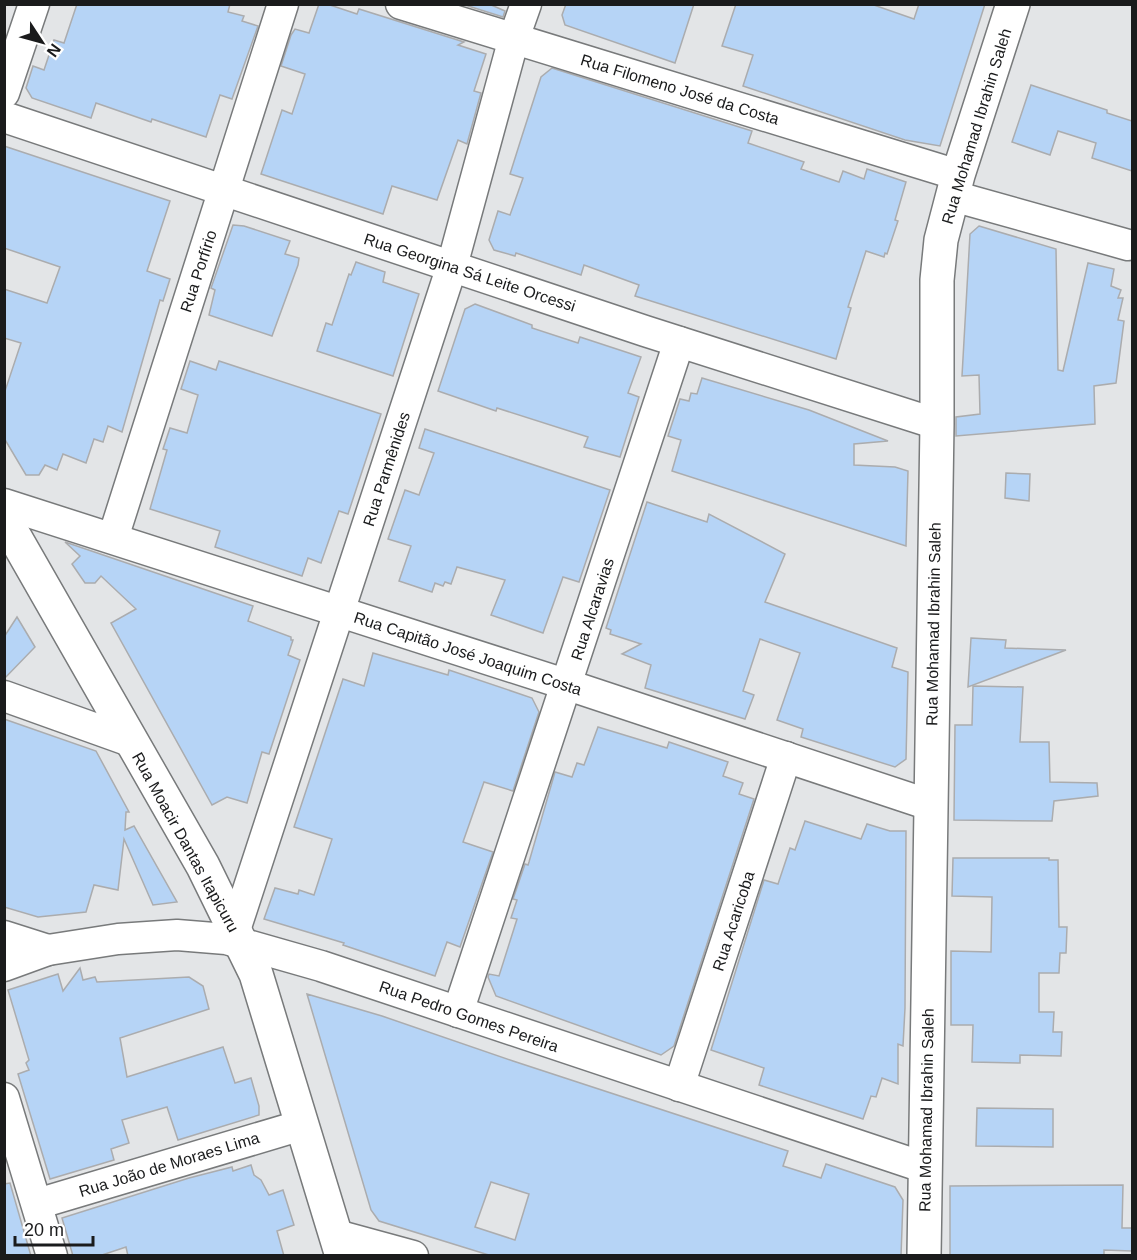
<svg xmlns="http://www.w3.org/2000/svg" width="1137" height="1260" viewBox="0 0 1137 1260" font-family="Helvetica,sans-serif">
<rect width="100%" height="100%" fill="#e3e5e7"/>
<g fill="#b6d4f6" stroke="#abacae" stroke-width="1.5" fill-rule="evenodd">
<polygon points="77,4 230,4 228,12 244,16 242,21 258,26 232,99 220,95 206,137 152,119 151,122 96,103 91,118 32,98 26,88 33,66 44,70 54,40 64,43"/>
<polygon points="319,4 327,4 357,14 359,9 464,42 458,45 486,54 474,91 481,93 467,144 458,140 437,200 392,186 383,214 261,174 282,110 292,114 305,74 281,66 291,35 295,29 309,33"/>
<polygon points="462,4 489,4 505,11 503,17"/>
<polygon points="566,4 694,4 675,63 565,25 562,15"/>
<polygon points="736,4 871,4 914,19 919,4 985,4 940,146 905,140 743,86 753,55 722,46"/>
<polygon points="552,68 752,131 748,143 804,162 801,169 839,182 843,171 864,179 867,169 906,182 895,220 898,221 887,254 885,253 884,257 866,251 848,307 851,308 836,359 635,296 639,285 584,265 581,275 516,253 515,256 494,250 489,240 498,211 510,215 523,178 510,174 522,136 541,77"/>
<polygon points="1031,85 1107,110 1107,113 1132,121 1132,171 1092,158 1096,143 1058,131 1050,155 1012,142"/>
<polygon points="4,146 170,201 147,271 170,279 163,301 160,300 122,432 108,426 103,442 94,439 86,463 63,454 57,470 45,465 39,475 26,475 4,438 4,394 21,343 4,338 4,289 47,303 60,267 4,248"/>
<polygon points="233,225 244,226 290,241 285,254 299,258 298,265 272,336 209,315 215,290 211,288"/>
<polygon points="979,226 1056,249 1058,370 1063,371 1088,263 1114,269 1111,286 1121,290 1118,298 1123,298 1118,320 1124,321 1116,383 1094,386 1095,424 956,436 956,417 980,414 979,375 962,376 970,234"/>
<polygon points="356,262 385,272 383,282 419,294 393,376 317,351 326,323 332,325 349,274 351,275"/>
<polygon points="475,304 532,325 532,328 578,343 580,337 641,357 628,393 639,397 620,457 584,447 588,437 497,408 496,411 438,391 465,309"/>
<polygon points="190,361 216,370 219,361 381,414 348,514 339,511 321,563 308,558 302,576 215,547 220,531 150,509 167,450 163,449 170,428 187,433 198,395 181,389"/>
<polygon points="702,378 809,410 888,441 854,444 854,465 895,467 908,471 906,546 672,471 681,440 668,436 680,399 689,401 691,393 697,394"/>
<polygon points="425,429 610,490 579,582 563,577 543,633 491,615 505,580 457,567 451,584 445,582 443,586 435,583 432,592 399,581 411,546 388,539 405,490 419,495 434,453 419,448"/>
<polygon points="1006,473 1030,474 1029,501 1005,498"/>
<polygon points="647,502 707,522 709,514 785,554 765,602 897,648 892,667 908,672 906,759 895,767 801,737 803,729 777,720 800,653 760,639 743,691 754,695 745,719 645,688 651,665 622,654 641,644 610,634 611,630 606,628"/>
<polygon points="65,542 253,606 248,621 291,637 291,640 293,640 288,655 300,660 269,754 262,752 247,803 227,797 212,805 111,623 136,609 101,576 95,583 85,583 72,564 80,556"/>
<polygon points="17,617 35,647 4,679 4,637"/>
<polygon points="971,638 1006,640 1005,648 1066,650 968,687"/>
<polygon points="373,653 448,675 449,670 532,698 539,712 513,791 484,782 463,842 493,852 460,947 447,942 435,976 343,945 344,943 264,919 275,888 298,894 299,890 314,895 332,839 294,827 343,679 364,686"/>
<polygon points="973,686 1023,687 1020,742 1049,742 1050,782 1097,783 1098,796 1054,801 1052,821 954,820 955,725 972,725"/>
<polygon points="4,719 96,751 129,812 126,812 125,830 134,826 177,902 153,905 124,839 118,890 94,885 86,912 38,917 4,907"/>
<polygon points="598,727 667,748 669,742 728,762 723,776 743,783 739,794 754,799 674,1046 661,1055 496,996 488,977 489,974 499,976 517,919 511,918 517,900 513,899 525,864 528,865 529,862 555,772 572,777 577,763 584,765"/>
<polygon points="805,821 861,839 867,824 890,831 906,831 905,1008 903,1046 898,1044 898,1084 882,1078 876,1097 871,1096 863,1119 759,1085 764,1068 711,1050 764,880 778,884 790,848 795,850"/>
<polygon points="953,858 1049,858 1049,860 1058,860 1059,927 1067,927 1066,953 1060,953 1059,973 1039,973 1039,1012 1054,1012 1053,1032 1062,1032 1061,1056 1020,1055 1020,1063 972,1062 973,1025 951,1025 951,951 991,952 992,897 952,896"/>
<polygon points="80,968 83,980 95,977 97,982 189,977 203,986 209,1009 120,1038 127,1077 223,1047 235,1083 251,1078 259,1106 259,1115 178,1140 167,1107 122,1120 129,1143 111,1149 114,1160 50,1179 18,1074 29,1070 26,1063 29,1060 8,990 58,974 63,991"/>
<path d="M 307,994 L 382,1016 L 513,1061 L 788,1151 L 783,1166 L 821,1178 L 826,1164 L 895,1187 L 903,1200 L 901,1256 L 492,1256 L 379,1221 L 371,1210 ZM 491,1182 L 529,1194 L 515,1240 L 475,1227 Z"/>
<polygon points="977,1108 1053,1109 1053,1147 976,1146"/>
<polygon points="251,1165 254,1175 261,1180 269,1195 283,1190 294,1225 277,1231 284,1256 128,1256 126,1247 99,1256 73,1256 62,1218 189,1178 232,1167 233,1171"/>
<polygon points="10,1183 31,1256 4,1256 4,1184"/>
<polygon points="1123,1185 1122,1228 1132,1228 1132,1251 1104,1250 1104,1256 950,1256 950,1186"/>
</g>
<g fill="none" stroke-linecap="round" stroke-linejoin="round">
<defs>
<g id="street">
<polyline points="401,4 958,175"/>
<polyline points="4,93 34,4"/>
<polyline points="4,117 645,331 937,424"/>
<polyline points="953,196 1128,245"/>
<polyline points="4,504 568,685 930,805"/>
<polyline points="113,538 283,4"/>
<polyline points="4,696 130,741"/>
<polyline points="235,930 452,266 514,38 526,4"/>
<polyline points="4,936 48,950"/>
<polyline points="4,966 48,950 118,939 177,935 226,939 321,966 926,1168"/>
<polyline points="458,1012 679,342"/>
<polyline points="679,1086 786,757"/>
<polyline points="4,1098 52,1256"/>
<polyline points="37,1204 302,1125"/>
<polyline points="336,1235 413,1256"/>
</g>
<g id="secondary">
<polyline points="4,518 203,866 256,974 342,1256"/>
<polyline points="924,1256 937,424 937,280 941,240 958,175 1013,4"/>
</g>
</defs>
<use href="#street" stroke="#787a7b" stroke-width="33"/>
<use href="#secondary" stroke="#787a7b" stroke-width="36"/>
<use href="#street" stroke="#fff" stroke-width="30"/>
<use href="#secondary" stroke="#fff" stroke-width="33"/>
</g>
<g text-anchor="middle" stroke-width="6" stroke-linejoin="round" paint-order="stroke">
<g font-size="16" fill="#1a1b1c" stroke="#fff">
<text transform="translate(680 89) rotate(17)" y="6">Rua Filomeno José da Costa</text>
<text transform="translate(976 126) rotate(-73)" y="6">Rua Mohamad Ibrahin Saleh</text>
<text transform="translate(198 271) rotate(-72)" y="6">Rua Porfírio</text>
<text transform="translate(470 272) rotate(18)" y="6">Rua Georgina Sá Leite Orcessi</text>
<text transform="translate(386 469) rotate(-72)" y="6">Rua Parmênides</text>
<text transform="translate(592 609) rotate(-72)" y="6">Rua Alcaravias</text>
<text transform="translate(933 624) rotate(-89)" y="6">Rua Mohamad Ibrahin Saleh</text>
<text transform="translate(468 653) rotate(18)" y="6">Rua Capitão José Joaquim Costa</text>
<text transform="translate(186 842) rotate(61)" y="6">Rua Moacir Dantas Itapicuru</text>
<text transform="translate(733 921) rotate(-72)" y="6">Rua Acaricoba</text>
<text transform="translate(469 1016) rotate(19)" y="6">Rua Pedro Gomes Pereira</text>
<text transform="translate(926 1110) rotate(-89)" y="6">Rua Mohamad Ibrahin Saleh</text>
<text transform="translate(169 1164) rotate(-17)" y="6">Rua João de Moraes Lima</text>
</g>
</g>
<rect width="1137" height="1260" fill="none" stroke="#1a1b1c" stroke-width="12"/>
<g transform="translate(42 42) rotate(126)" stroke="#ffffff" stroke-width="4.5" paint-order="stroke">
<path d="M0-4.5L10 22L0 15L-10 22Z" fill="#1a1b1c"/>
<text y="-9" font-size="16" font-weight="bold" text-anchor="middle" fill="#1a1b1c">N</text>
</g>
<path d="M15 1236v9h78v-9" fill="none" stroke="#1a1b1c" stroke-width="3"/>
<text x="24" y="1236" font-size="18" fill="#1a1b1c" stroke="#ffffff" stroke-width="4.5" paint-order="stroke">20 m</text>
</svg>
